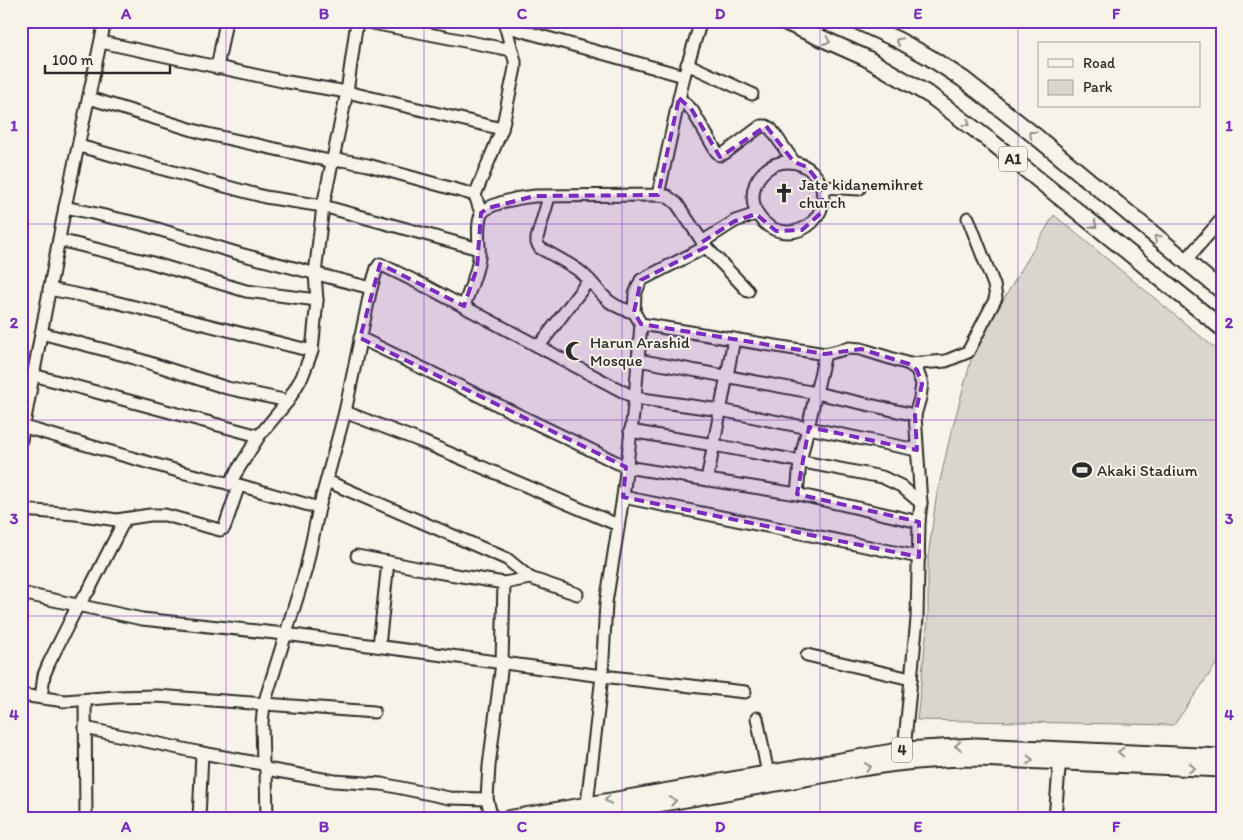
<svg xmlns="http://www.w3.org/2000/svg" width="1243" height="840" viewBox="0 0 1243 840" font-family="Itim,sans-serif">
<rect width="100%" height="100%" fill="#f7f3e8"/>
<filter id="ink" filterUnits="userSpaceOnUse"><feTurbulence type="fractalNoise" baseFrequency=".02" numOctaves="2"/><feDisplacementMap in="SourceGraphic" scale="10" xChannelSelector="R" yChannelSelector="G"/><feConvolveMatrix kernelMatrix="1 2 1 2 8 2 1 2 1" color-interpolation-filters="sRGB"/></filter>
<g filter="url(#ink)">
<polygon fill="#dad6cc" stroke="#82807c" points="1054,215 1222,354 1222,656 1174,725 917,720 928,618 928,557 936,499 949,441 974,349"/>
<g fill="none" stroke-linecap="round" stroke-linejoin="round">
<defs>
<g id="minor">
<polyline points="362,21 511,50"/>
<polyline points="505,26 684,76"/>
<polyline points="101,42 282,81 347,92 502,129"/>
<polyline points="687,64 752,94"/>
<polyline points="217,68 226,21"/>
<polyline points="89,98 203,133 334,162 342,160 368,165 475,195"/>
<polyline points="679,98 692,110 716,151 720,155 725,153 761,126 766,126 771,129 794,162"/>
<polyline points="79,146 265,197 323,206 479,249"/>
<circle cx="788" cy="197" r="35"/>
<polyline points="823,187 859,189"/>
<polyline points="658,195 667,196 677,204 706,247 748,291"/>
<path d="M 549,197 L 537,238 L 537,243 L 540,248 C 553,255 566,262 578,270 C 602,288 601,305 634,312"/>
<polyline points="65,207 141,224 240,254 371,288"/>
<polyline points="481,213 475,195 502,129 515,68 515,61 504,21"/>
<polyline points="59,240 149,262 246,291 317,300"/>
<polyline points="702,242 735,221 756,214"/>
<polyline points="1185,261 1222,219"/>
<polyline points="49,289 115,302 312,351"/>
<path d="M 464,306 C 469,291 477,274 479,258 C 480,245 476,227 481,215 C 486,203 523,197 535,196 L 658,195 L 684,76 L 701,21"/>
<polyline points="641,324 825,354 849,348 861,349 909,364 946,361 968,352 996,298 994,285 968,218"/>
<polyline points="41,333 128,356 227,388 288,401"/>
<polyline points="360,338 626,467 797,494 919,522"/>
<polyline points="539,346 589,280"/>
<polyline points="638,360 816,393 915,415"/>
<polyline points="33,375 259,436"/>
<polyline points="345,412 423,442 618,525"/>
<polyline points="24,427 185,473 235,485"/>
<polyline points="630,431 714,445 882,477 901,486 921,503"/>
<polyline points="21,440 65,207 105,21"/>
<polyline points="707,480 734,339"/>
<polyline points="327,481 507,559 530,578 577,594"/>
<polyline points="229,484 259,436 288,401 302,377 312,351 317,300 315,274 323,206 347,92 357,21"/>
<polyline points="797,494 800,462 825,354"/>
<polyline points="623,497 919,557"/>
<polyline points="21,510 76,514 117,520 150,515 165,515 220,530 224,528 226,523 239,485 319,508"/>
<polyline points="357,556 388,562"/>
<polyline points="21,593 142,619 285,634 602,676 745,692"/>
<polyline points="379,646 388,562 437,572 504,583"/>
<polyline points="807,655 911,679"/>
<polyline points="21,695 65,701 116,697 157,696 374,712"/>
<polyline points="41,698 44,675 49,663 78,605 89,590 125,519"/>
<polyline points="85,701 86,819"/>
<polyline points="757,718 768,774"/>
<polyline points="85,728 202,753 263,764"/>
<polyline points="904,750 917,619 919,522 921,503 915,415 920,398 922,384 917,370 909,364"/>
<polyline points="266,769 334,781 382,784 449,798 487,799"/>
<polyline points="587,804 602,676 606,603 623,497 635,398 641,324 634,312 635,294 641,280 706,247"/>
<polyline points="199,819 202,753"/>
<polyline points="267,819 266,769 263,764 262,723 264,704 306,569 319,508 345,412 371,288 377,268 380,264 429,288 635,398 720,410 917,450"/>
<polyline points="492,819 487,799 489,766 502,663 504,583 530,578"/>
<polyline points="1055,819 1060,756"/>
</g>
<g id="major">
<polyline points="783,21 866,58 931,96 993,143 1222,328"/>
<polyline points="857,21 898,40 929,57 963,79 1039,139 1222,291"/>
<polyline points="507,819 904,750 976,746 1222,757"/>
<path d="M 573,819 L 861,768 C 900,762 938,758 977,758 L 1222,769"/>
</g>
</defs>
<use href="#minor" stroke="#2b2b2b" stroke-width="15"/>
<use href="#major" stroke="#2b2b2b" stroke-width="19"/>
<use href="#minor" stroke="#f7f3e8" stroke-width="11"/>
<use href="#major" stroke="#f7f3e8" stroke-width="15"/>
</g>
<defs><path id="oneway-chevron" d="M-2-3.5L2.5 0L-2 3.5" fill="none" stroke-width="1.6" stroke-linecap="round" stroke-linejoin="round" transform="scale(1.25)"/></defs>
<g stroke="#918f8a">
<use href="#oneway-chevron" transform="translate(827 41) rotate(24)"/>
<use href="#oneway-chevron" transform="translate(899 41) rotate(-153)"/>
<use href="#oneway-chevron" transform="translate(967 123) rotate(37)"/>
<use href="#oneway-chevron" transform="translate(1032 134) rotate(-142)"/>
<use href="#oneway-chevron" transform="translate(1094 225) rotate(39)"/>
<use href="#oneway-chevron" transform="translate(1157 238) rotate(-140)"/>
<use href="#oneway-chevron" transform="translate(958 746) rotate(178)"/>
<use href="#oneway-chevron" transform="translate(1121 752) rotate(-177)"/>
<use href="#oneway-chevron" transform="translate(1030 760) rotate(2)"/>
<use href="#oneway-chevron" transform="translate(868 767) rotate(-9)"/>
<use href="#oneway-chevron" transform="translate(1192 768) rotate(3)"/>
<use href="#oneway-chevron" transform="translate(608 800) rotate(171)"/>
<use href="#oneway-chevron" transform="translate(673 801) rotate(-10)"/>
</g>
</g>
<path fill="#7b2cbf" fill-opacity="0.2" stroke="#7b2cbf" stroke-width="4" stroke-dasharray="10 6" stroke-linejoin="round" d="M 679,98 L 692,110 L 720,157 L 766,126 L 794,162 L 807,167 L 823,187 L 821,213 L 802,230 L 776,231 L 756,214 L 735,221 L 702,242 L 706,247 L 641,280 L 634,312 L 641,324 L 825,354 L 861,349 L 909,364 L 917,370 L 922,384 L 915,415 L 917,450 L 809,427 L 797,494 L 919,522 L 919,557 L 623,497 L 626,467 L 360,338 L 380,264 L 464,306 L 477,268 L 481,213 L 488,208 L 535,196 L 658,195 Z"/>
<path fill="none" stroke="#7b2cbf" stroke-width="1" stroke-opacity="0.55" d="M 226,21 L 226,819M 424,21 L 424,819M 622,21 L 622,819M 820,21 L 820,819M 1018,21 L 1018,819M 21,224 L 1222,224M 21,420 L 1222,420M 21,616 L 1222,616"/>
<defs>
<symbol id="church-bare" viewBox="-9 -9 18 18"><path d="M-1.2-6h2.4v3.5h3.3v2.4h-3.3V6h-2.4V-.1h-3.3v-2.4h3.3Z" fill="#2b2b2b" stroke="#f7f3e8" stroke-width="2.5" paint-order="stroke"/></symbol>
<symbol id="mosque-bare" viewBox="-9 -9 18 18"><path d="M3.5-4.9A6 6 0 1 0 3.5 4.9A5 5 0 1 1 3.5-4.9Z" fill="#2b2b2b" stroke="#f7f3e8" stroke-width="2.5" paint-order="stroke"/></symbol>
<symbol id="stadium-bare" viewBox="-9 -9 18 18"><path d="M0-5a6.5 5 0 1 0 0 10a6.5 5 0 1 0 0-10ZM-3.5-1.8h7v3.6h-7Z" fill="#2b2b2b" stroke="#f7f3e8" stroke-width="2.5" paint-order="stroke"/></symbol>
</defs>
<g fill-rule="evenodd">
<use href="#church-bare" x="770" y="179" width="28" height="28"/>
<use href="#mosque-bare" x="561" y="337" width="28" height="28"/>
<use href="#stadium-bare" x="1068" y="456" width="28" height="28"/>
</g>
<g text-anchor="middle" stroke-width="4" stroke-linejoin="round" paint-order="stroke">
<g fill="#f7f3e8" stroke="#686764" stroke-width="1">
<rect x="999" y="146.5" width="28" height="25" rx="4"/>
<rect x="892" y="737.5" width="20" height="25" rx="4"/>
</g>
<g font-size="15" font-weight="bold" fill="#2b2b2b">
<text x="1013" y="164">A1</text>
<text x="902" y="755">4</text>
</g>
<g font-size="16" fill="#2b2b2b" stroke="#f7f3e8" text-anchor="start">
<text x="799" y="190">Jate kidanemihret<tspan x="799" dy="18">church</tspan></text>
<text x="590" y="348">Harun Arashid<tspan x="590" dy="18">Mosque</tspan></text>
<text x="1097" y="476">Akaki Stadium</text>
</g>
</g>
<rect width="1243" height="840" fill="none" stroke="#f7f3e8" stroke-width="55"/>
<rect x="1038" y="42" width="162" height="65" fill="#f7f3e8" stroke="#a5a39c"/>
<rect x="1048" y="59" width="25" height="8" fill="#f7f3e8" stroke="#a5a39c"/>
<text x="1083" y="68" font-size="15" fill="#2b2b2b">Road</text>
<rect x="1048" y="80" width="25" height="15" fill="#dad6cc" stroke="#a5a39c"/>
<text x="1083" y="92" font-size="15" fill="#2b2b2b">Park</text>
<path d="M45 65v8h125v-8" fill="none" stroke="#2b2b2b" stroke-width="2.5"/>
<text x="52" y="65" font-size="15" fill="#2b2b2b" stroke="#f7f3e8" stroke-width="4" paint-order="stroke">100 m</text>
<rect x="28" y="28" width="1188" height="784" fill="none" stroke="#7b2cbf" stroke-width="2"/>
<g font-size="16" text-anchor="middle" font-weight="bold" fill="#7b2cbf">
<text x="126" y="19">A</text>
<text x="324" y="19">B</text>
<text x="522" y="19">C</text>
<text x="720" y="19">D</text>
<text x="918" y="19">E</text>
<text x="1116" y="19">F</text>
<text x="14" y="131">1</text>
<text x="1229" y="131">1</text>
<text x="14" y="328">2</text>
<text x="1229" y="328">2</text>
<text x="14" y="524">3</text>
<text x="1229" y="524">3</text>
<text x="14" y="720">4</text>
<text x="1229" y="720">4</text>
<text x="126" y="832">A</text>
<text x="324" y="832">B</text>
<text x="522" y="832">C</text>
<text x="720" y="832">D</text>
<text x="918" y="832">E</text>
<text x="1116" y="832">F</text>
</g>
</svg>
